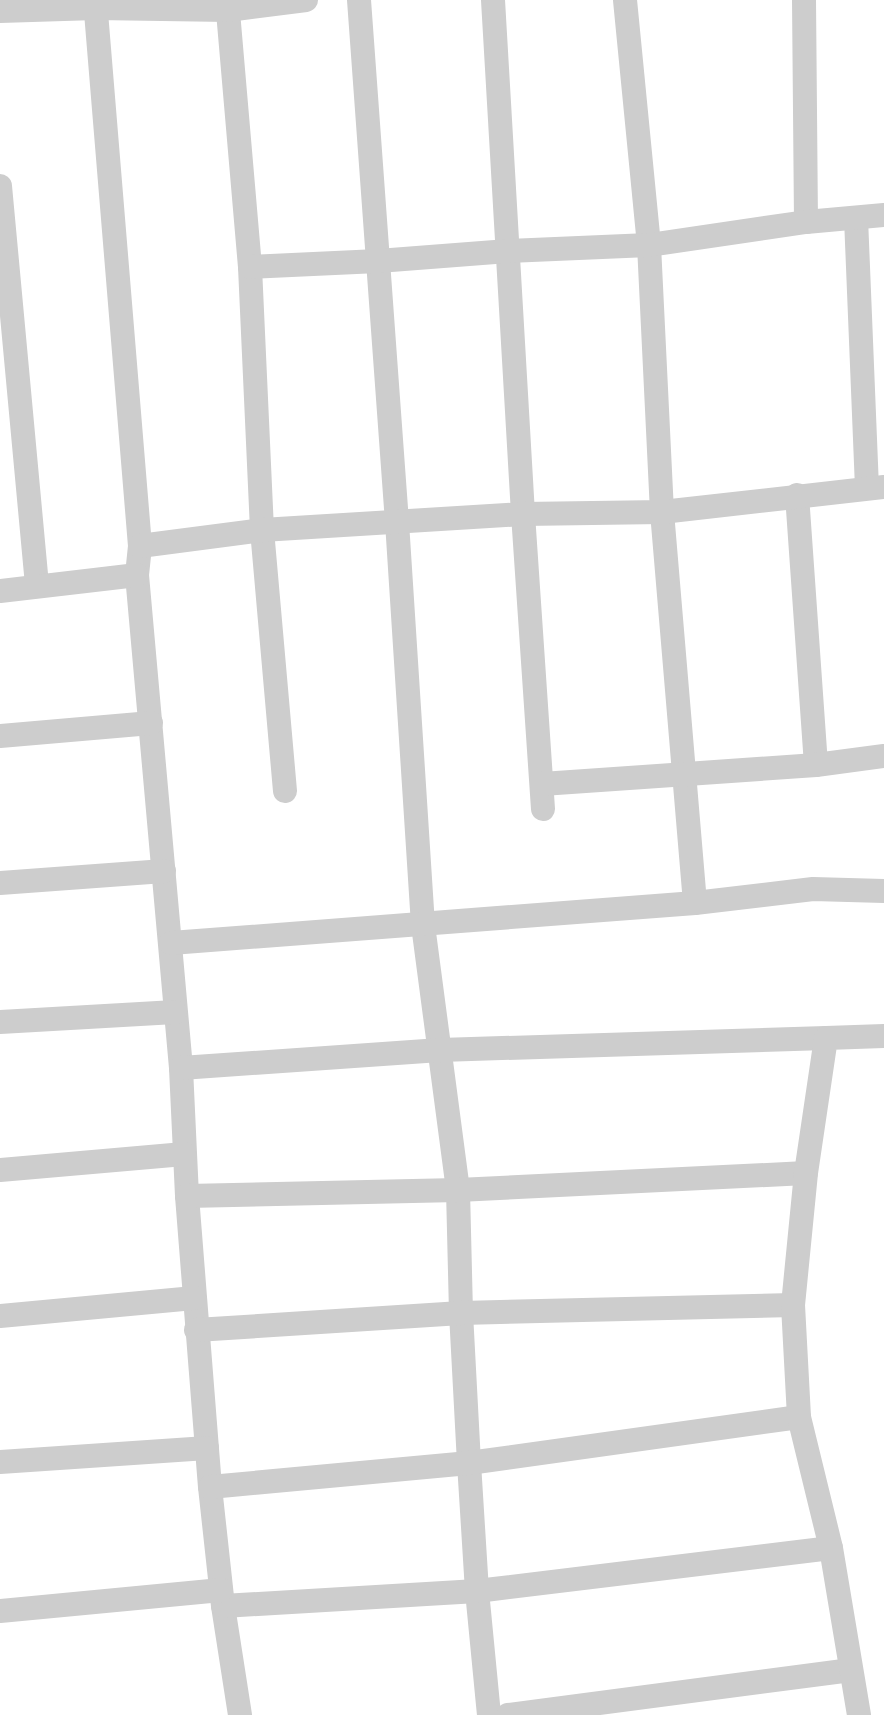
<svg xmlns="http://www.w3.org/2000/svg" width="884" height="1715" viewBox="0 0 884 1715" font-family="Figtree,sans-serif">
<rect width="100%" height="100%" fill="#fff"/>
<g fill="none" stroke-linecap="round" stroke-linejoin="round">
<g stroke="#cdcdcd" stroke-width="24">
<polyline points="95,0 140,546 137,575 181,1068 187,1196 210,1487 223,1606 240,1715"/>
<polyline points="227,0 250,267 262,530 285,791"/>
<polyline points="359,0 397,522 423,925 458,1190 461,1313 469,1463 477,1591 489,1715"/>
<polyline points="493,0 523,514 543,809"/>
<polyline points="625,0 649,245 662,512 695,903"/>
<polyline points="804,0 806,222"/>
<polyline points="0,11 96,8 228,10 306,0"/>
<polyline points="0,186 37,585"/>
<polyline points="856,218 867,488"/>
<polyline points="250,267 378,261 508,251 649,245 806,222 884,215"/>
<polyline points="797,495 816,765"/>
<polyline points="140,546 262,530 523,514 662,512 884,487"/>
<polyline points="0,591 137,575"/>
<polyline points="0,736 151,723"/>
<polyline points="542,784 816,765 884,756"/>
<polyline points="0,883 164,871"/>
<polyline points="171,943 695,903 813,889 884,891"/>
<polyline points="0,1022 175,1012"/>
<polyline points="181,1068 440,1050 826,1038"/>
<polyline points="0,1170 184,1154"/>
<polyline points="187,1196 458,1190 806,1173"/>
<polyline points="0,1316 194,1298"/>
<polyline points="196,1330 461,1313 793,1305"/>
<polyline points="0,1462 207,1448"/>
<polyline points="210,1487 469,1463 799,1417"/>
<polyline points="223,1606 477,1591 831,1548"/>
<polyline points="0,1611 221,1590"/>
<polyline points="508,1715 851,1670"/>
<polyline points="859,1715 831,1548 799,1417 793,1305 806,1173 826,1038 884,1036"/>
</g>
</g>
</svg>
